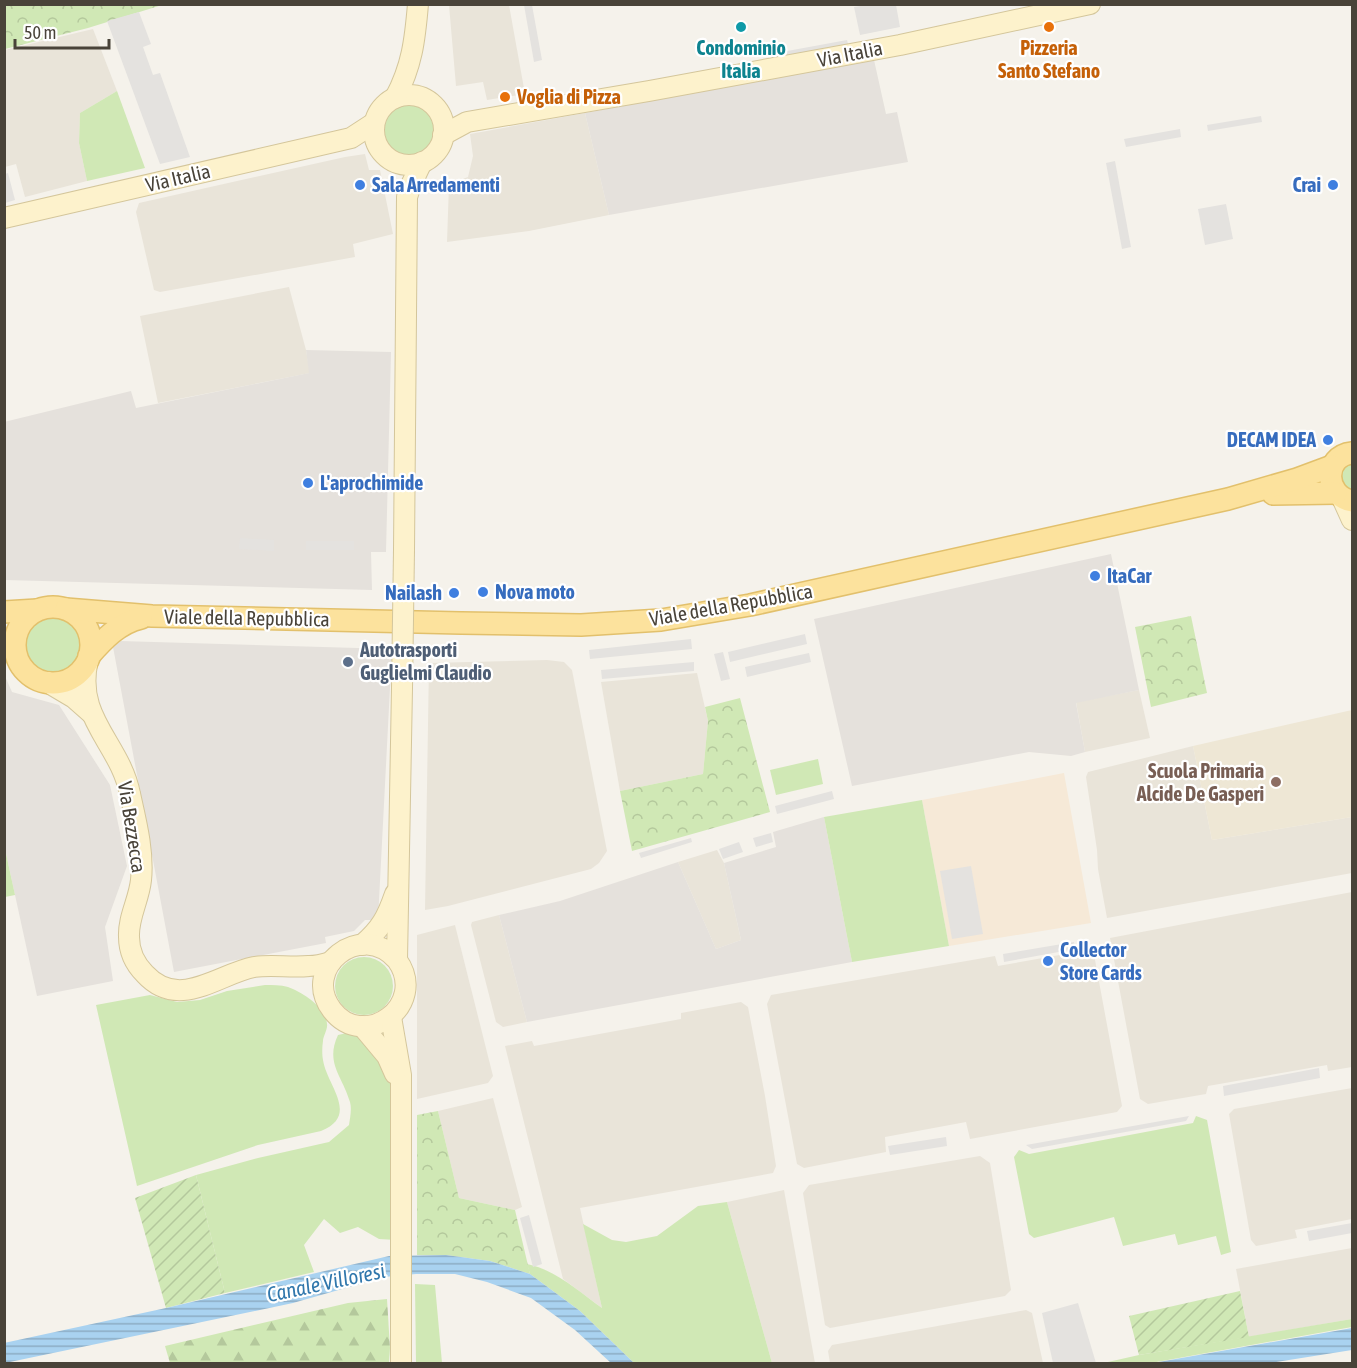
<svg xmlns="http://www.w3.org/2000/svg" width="1357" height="1368" viewBox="0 0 1357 1368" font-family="'Asap Condensed',sans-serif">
<defs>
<pattern id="forest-firs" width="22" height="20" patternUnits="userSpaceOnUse" patternTransform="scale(1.5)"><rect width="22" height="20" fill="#d0e8b5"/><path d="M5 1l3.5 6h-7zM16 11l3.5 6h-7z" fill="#b4c89c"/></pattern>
<pattern id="park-crowns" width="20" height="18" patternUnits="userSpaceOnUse" patternTransform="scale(1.5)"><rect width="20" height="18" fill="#d0e8b5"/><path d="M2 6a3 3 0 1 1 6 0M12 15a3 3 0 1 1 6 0" fill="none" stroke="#b4c89c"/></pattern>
<pattern id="garden-furrows" width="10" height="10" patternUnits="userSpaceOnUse" patternTransform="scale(1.5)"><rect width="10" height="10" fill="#d0e8b5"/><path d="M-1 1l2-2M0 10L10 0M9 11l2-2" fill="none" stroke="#b4c89c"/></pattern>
<pattern id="water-rules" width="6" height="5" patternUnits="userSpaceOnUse" patternTransform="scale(1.5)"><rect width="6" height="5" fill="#a9d2f0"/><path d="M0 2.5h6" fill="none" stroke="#8cacc3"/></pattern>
</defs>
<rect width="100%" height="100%" fill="#f5f2eb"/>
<g fill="#e9e4d9">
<polygon points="449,5 509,5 525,94 487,100 483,82 456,86"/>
<polygon points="93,29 117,91 80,113 79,143 87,181 25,197 16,164 5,167 5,50"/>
<polygon points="585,113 609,215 529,231 447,242 449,184 468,177 473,156 470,134"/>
<polygon points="365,154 369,170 380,170 393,234 353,244 355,257 160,292 154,290 136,212 139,203 345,157"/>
<polygon points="289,287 306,350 310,373 158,403 140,316"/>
<polygon points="547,660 564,662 572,670 607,851 599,863 591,869 448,906 425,910 429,663"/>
<polygon points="697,673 708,721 703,774 620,791 601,682"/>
<polygon points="1139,690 1150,738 1085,752 1076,702"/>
<polygon points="1193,746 1212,840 1352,817 1352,873 1107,918 1098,869 1097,850 1086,777 1088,772"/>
<polygon points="717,850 724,863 741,940 716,949 678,862"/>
<polygon points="1352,892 1352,1067 1328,1071 1327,1065 1208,1086 1206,1094 1148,1104 1140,1099 1110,938"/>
<polygon points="499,915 527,1022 503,1027 496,1022 471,925 472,922"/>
<polygon points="455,925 493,1076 488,1083 417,1099 417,935"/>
<polygon points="1093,949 1122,1106 1117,1112 970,1139 966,1122 885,1137 886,1152 804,1168 797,1164 767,1004 771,995 995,956 998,966"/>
<polygon points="741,1002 748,1007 765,1096 776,1166 773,1173 580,1208 602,1308 563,1279 505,1046 532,1041 534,1046 681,1019 681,1013"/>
<polygon points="1352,1088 1352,1219 1295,1230 1297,1238 1256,1246 1251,1240 1229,1114 1234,1109"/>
<polygon points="493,1098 522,1207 515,1210 459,1198 438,1111"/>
<polygon points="980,1156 990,1163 1011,1290 1005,1296 830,1328 825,1325 803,1193 809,1185"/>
<polygon points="784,1190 815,1363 772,1363 727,1202"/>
<polygon points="1352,1248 1352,1319 1249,1337 1236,1269"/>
<polygon points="1026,1310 1032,1313 1043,1363 830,1363 828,1351 832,1345"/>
</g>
<polygon fill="#f6e9d7" points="1064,773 1091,923 949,946 922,800"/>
<g fill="#e5e1dc">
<polygon points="874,60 886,114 897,112 908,162 609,215 585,113"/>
<polygon points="306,350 391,352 386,552 371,552 372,590 5,580 4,422 131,391 136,408 309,373"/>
<polygon points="1111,554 1139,690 1076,703 1085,752 1071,756 1029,752 852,786 814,619"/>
<polygon points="120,641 392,649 378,920 365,920 354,931 325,937 326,943 174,972 113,647"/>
<polygon points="4,674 12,692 59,705 110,785 127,866 105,927 113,981 37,996 5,849"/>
<polygon points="824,817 852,962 527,1022 499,915 560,901 678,862 716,949 741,940 724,863 776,847 773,832"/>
</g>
<polygon fill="#eee7d5" points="1352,710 1352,817 1212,840 1193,746"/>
<g fill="#d0e8b5">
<polygon points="117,91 145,168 87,181 79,143 80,113"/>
<circle cx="408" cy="129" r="26"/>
<polygon points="1352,461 1352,490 1342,484 1340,471"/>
<circle cx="53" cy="645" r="29"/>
<polygon points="818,759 823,784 776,795 770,770"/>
<polygon points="922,800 949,946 852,962 824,817"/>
<polygon points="5,849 15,895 5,897 4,897"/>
<circle cx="364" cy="986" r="29"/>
<path d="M 265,985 C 272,985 281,985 288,987 C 302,992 326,1007 327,1024 C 328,1029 323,1036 323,1041 C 322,1047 322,1055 323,1060 C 327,1086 360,1115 321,1131 L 258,1145 L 137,1186 L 96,1005 L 150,995 L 177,1002 L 200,1000 L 227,991 Z"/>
<path d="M 347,1033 L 363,1038 L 391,1075 L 396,1240 L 379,1239 L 358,1227 L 340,1233 L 324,1219 L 304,1245 L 314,1272 L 225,1293 L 196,1175 L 258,1158 L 329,1142 L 349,1125 C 350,1118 352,1109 350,1102 C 342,1075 325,1063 338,1035 Z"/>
<polygon points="1196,1116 1207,1120 1231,1252 1221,1255 1216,1236 1178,1245 1175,1234 1123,1246 1114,1217 1034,1238 1029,1234 1014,1157 1019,1150 1029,1154 1193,1123"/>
<path d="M 727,1202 L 772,1363 L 634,1363 L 580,1311 L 530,1274 L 527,1264 C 556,1270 578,1291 602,1308 L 583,1224 L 612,1240 L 626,1242 L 657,1236 L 698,1206 Z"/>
<polygon points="415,1284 435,1285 442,1363 416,1363"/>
<polygon points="1352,1319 1352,1327 1151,1363 1099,1364 1139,1355"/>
</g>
<polygon fill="url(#forest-firs)" points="387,1299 390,1348 389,1363 170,1363 165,1346 348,1303"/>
<g fill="url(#park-crowns)">
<polygon points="5,5 162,5 88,28 5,49"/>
<polygon points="1191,616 1207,693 1151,707 1135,627"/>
<polygon points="740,698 770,812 632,851 620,791 703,774 708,721 705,707"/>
<polygon points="438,1111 459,1198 515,1210 530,1274 490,1261 446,1255 417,1255 417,1115"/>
</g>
<g fill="url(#garden-furrows)">
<polygon points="196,1175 225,1293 166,1308 135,1198"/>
<polygon points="1240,1291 1249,1337 1139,1355 1129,1316"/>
</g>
<g fill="#e4e2df">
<polygon points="524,5 532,5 542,60 534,62"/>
<polygon points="866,5 896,5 900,27 860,35 854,7"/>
<polygon points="139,12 151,44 143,47 153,75 160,73 190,157 160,164 107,21"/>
<polygon points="847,40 849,48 773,62 771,54"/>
<polygon points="1261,116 1262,122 1208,131 1207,125"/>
<polygon points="1180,129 1181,137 1126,147 1124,139"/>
<polygon points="1115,161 1131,247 1122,249 1106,163"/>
<polygon points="8,173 15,200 5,203 5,174"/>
<polygon points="1226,204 1233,239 1205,245 1198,209"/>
<polygon points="240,538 274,540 274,551 239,549"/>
<rect x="306" y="541" width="48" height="9"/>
<polygon points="805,634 807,644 730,662 728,652"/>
<polygon points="691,639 692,649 590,659 589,650"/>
<polygon points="723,652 730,679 721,681 714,654"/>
<polygon points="809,653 811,662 747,677 745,667"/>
<polygon points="694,662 694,671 602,679 601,670"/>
<polygon points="832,791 834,799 777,814 775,806"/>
<polygon points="771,833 773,842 756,847 753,838"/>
<polygon points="691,838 692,842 641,858 639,853"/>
<polygon points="739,842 743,852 723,859 719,849"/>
<polygon points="971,866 983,934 952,939 940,871"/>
<polygon points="1074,942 1075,949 1004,962 1003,954"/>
<polygon points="1319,1068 1320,1078 1224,1096 1223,1086"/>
<polygon points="1189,1116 1186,1121 1032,1149 1026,1145"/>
<polygon points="946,1137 947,1146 890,1155 888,1146"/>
<polygon points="529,1215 542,1264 533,1267 520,1218"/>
<polygon points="1352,1223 1352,1233 1309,1241 1307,1231"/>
<polygon points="1078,1303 1096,1363 1053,1363 1042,1313"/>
</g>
<g fill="url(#water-rules)">
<polygon points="446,1255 490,1261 530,1274 580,1311 634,1363 611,1363 575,1330 531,1298 487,1282 455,1274 416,1274 384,1277 293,1303 5,1363 4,1343 166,1308 389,1256"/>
<polygon points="1352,1328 1352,1350 1270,1363 1153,1363"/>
</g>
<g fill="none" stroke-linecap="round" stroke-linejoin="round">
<defs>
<g id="secondary">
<circle cx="409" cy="130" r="35"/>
<path d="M 395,98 C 412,66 415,40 418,4"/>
<polyline points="443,135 467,122 649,91 900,45 1090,4"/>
<polyline points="4,218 351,138 374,123"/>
<polyline points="1342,498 1352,520"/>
<polyline points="404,550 407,197 411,185 422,162"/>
<path d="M 88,660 C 74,718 120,743 130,794 C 136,821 144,852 141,880 C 139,900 128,917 129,937 C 129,952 135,964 145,974 C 179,1011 218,974 254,967 C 272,964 290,968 309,966 C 316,966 324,964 331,962"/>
<polyline points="47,682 74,698 91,713"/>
<path d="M 362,945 C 381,929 387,917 395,894"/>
<path d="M 397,960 C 361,919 300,968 332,1010 C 364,1052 429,1005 397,960 L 402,688"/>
<polyline points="391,1017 401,1075 401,1364"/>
<polyline points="362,1026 387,1056 395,1074"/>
</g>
<g id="primary">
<path d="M 1352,453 C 1323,456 1324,496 1352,501"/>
<polyline points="1273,494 1336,493"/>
<circle cx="53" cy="645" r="38"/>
<polyline points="66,609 152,616 461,623 581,625 661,620 750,605 1228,499 1297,479 1332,466"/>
<polyline points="4,612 37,610"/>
<path d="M 89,656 C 104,639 119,623 141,618"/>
</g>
</defs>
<use href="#secondary" stroke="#d4c69b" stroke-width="22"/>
<use href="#primary" stroke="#e2c06c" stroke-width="24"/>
<use href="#secondary" stroke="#fdf2cc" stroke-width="20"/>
<use href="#primary" stroke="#fce29d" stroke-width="21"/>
<defs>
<polyline id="secondary-bridge" points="402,688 404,550"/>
</defs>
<use href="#secondary-bridge" stroke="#d4c69b" stroke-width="22" stroke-linecap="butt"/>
<use href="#secondary-bridge" stroke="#fdf2cc" stroke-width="20"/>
</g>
<circle fill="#0f9aa8" stroke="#fff" stroke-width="2" cx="741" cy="27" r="6"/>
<g fill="#e8710a" stroke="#fff" stroke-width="2">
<circle cx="1049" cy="27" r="6"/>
<circle cx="505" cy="97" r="6"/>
</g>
<g fill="#3f7fe0" stroke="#fff" stroke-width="2">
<circle cx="360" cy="185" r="6"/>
<circle cx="1333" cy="185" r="6"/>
<circle cx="1328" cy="440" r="6"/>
<circle cx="308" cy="483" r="6"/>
<circle cx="1095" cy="576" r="6"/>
<circle cx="483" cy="592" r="6"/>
<circle cx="454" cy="593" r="6"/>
<circle cx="1048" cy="961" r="6"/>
</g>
<circle fill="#5c6f8a" stroke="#fff" stroke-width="2" cx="348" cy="662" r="6"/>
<circle fill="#8d6e63" stroke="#fff" stroke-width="2" cx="1276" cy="782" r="6"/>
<g text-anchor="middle" stroke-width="4.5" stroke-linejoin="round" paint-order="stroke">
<g font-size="20" font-weight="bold" fill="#0d838f" stroke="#fff">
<text x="741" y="55">Condominio<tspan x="741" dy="23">Italia</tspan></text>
</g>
<g font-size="20" font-weight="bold" fill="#c56008" stroke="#fff">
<text x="1049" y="55">Pizzeria<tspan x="1049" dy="23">Santo Stefano</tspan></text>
<text x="517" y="104" text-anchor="start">Voglia di Pizza</text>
</g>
<g font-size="20" fill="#494339" stroke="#fff">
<text transform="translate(850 54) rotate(-11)" y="7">Via Italia</text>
<text transform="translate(178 178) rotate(-13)" y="7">Via Italia</text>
<text transform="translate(731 605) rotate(-10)" y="7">Viale della Repubblica</text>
<text transform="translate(247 618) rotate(1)" y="7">Viale della Repubblica</text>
<text transform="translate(132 827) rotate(81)" y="7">Via Bezzecca</text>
</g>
<g font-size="20" font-weight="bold" fill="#366cbe" stroke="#fff" text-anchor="start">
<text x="372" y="192">Sala Arredamenti</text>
<text x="1321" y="192" text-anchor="end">Crai</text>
<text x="1316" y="447" text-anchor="end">DECAM IDEA</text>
<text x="320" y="490">L'aprochimide</text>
<text x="1107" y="583">ItaCar</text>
<text x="495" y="599">Nova moto</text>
<text x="442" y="600" text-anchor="end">Nailash</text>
<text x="1060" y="957">Collector<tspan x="1060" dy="23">Store Cards</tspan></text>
</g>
<g font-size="20" font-weight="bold" fill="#4e5e75" stroke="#fff" text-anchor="start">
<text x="360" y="657">Autotrasporti<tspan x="360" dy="23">Guglielmi Claudio</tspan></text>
</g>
<g font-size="20" font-weight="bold" fill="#785e54" stroke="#fff" text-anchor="end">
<text x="1264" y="778">Scuola Primaria<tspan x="1264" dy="23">Alcide De Gasperi</tspan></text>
</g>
<g font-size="21" font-style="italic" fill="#3077ac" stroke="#fff">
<text transform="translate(326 1283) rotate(-12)" y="7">Canale Villoresi</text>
</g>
</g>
<rect width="1357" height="1368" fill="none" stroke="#494339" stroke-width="12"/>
<path d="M15 39v9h94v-9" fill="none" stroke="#494339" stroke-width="3"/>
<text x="24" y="39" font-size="18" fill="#494339" stroke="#ffffff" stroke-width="4.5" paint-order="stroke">50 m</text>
</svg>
